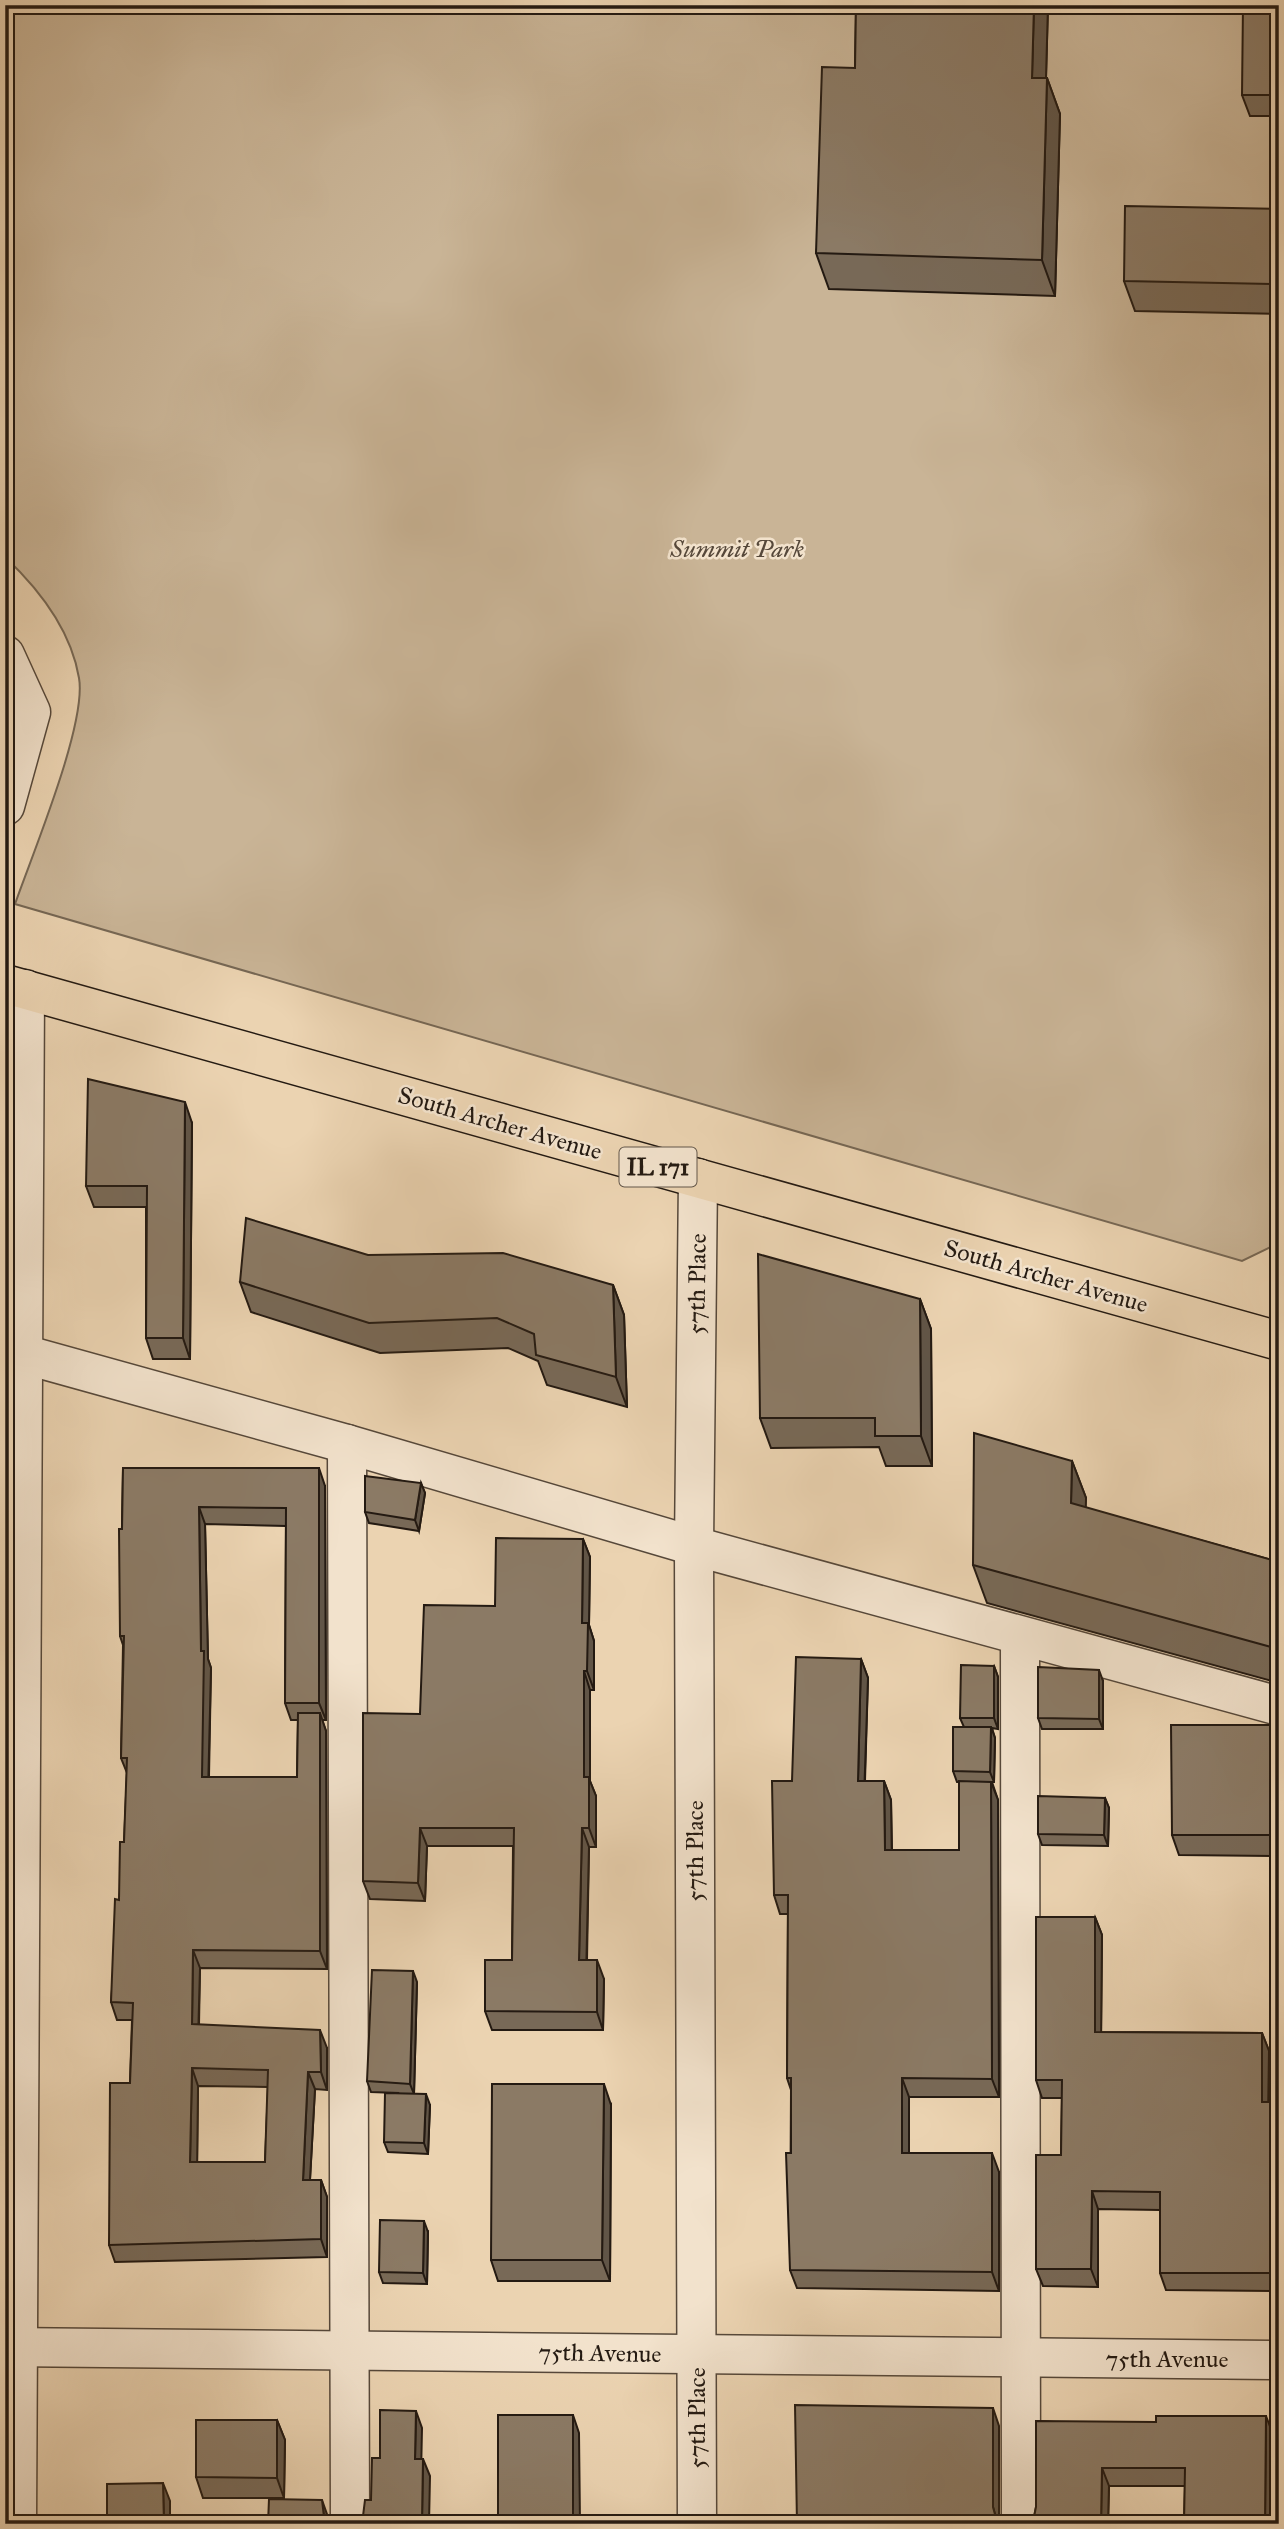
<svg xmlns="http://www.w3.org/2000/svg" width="1284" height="2529" viewBox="0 0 1284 2529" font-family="'IM FELL Great Primer',serif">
<rect width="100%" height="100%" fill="#ebd3b1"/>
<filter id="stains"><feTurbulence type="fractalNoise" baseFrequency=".00286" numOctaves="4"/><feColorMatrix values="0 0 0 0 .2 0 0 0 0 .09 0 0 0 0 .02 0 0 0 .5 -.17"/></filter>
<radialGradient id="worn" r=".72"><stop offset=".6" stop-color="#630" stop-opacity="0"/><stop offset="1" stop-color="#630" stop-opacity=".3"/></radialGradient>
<path fill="#c9b496" stroke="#766754" stroke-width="2" d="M 5,5 L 1279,5 L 1279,1243 L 1242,1261 L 15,904 C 32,855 87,724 79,678 C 71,630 40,590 5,557 Z"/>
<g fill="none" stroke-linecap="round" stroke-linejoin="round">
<defs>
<g id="minor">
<polyline points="5,655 31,712 5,806"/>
<polyline points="5,1349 347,1444 694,1546 1279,1706"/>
<polyline points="347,1444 350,2524"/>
<polyline points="1020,1636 1021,2524"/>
<polyline points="5,2347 1279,2360"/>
<polyline points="17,2524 25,989"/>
<polyline points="697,2524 694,1546 698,1178"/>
</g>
<polyline id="major" points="5,984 1279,1341"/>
</defs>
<use href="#minor" stroke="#56483a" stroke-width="41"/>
<use href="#major" stroke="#241a12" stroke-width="41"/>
<use href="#minor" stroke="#f2e2cc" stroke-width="38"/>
<use href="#major" stroke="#ebd3b1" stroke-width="38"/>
</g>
<g fill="#786957" stroke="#241a12" stroke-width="2" fill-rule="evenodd">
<polygon points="856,5 1048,5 1046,78 1047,78 1060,114 1055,296 829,289 816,253 855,68"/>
<polygon points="1279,5 1279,116 1250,116 1242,95"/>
<polygon points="1279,216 1279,314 1135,311 1124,281"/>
<polygon points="192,1123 190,1359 153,1359 146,1338 146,1207 94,1207 86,1186"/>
<polygon points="368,1255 613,1285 624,1315 627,1407 547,1385 538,1361 508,1348 380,1353 251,1312 240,1282"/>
<polygon points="920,1299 931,1329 932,1466 886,1466 879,1447 771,1448 760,1418"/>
<polygon points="1072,1461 1086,1498 1085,1508 1279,1562 1279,1683 987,1603 973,1565"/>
<path d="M 123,1468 L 325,1486 L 326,1720 L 322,1720 L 326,1731 L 327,1969 L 200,1968 L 199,2025 L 327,2048 L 327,2090 L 315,2089 L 310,2180 L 321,2180 L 327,2197 L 327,2257 L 115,2262 L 109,2245 L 130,2083 L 132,2020 L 117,2020 L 111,2002 L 124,1842 L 127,1773 L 121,1758 L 123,1645 L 120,1636 ZM 205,1524 L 286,1526 L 285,1703 L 291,1720 L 298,1720 L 297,1777 L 209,1777 L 211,1668 L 208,1659 ZM 198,2086 L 268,2087 L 265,2162 L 197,2162 Z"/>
<polygon points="421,1483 425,1493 419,1531 369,1523 365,1512"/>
<polygon points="583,1539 590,1557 589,1625 594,1641 594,1690 590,1690 590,1781 596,1796 596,1847 589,1847 587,1960 604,1979 603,2030 492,2030 485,2011 512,1960 513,1846 427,1846 425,1901 370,1899 363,1881 420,1714 495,1606"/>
<polygon points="861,1659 868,1678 865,1781 884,1781 891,1800 892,1850 959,1850 959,1782 957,1782 953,1771 964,1727 960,1718 994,1666 998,1677 998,1729 992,1728 995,1738 994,1782 992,1782 998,1800 999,2097 909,2097 909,2153 999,2172 999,2291 797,2288 790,2270 791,2090 787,2078 788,1914 780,1914 774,1895 792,1781"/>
<polygon points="1103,1681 1103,1729 1042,1729 1038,1718"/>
<polygon points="1279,1725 1279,1856 1179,1855 1172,1835"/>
<polygon points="1105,1798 1109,1808 1108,1846 1042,1845 1038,1834"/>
<polygon points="1095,1917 1102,1935 1101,2032 1262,2033 1269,2051 1268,2102 1279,2104 1279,2291 1166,2290 1160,2273 1160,2210 1098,2209 1098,2287 1043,2286 1036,2269 1061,2155 1062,2098 1042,2098 1036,2080"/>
<polygon points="417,1982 414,2094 430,2105 428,2154 388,2152 384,2142 398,2093 371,2092 367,2081"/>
<polygon points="611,2105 610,2281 498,2281 491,2260"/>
<polygon points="428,2232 427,2284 383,2283 379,2272"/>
<polygon points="277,2420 285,2440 284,2498 203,2498 196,2477"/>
<polygon points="1036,2421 1273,2434 1272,2524 1184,2524 1185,2486 1109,2486 1108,2524 1027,2524 1034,2517 1036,2507"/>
</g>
<g fill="#615547" stroke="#241a12" stroke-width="2">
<polygon points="1034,5 1048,5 1045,113 1032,78"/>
<polygon points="1047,78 1060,114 1055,296 1042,260"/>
<polygon points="1279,216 1279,289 1277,284"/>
<polygon points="185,1102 192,1123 190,1359 183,1338"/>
<polygon points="613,1285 624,1315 627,1407 616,1377"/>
<polygon points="920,1299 931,1329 932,1466 921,1436"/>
<polygon points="1072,1461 1086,1498 1085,1541 1071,1503"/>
<polygon points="319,1468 325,1486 326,1720 319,1703"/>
<polygon points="421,1483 425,1493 419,1531 415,1520"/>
<polygon points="199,1507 205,1524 208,1659 211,1668 208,1794 202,1777 201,1651"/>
<polygon points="583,1539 590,1557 589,1625 594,1641 594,1690 587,1671 582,1623"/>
<polygon points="861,1659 868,1678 864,1800 858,1781"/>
<polygon points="994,1666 998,1677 998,1729 994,1718"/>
<polygon points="1099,1670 1103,1681 1103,1729 1099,1719"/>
<polygon points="584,1671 590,1690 590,1781 596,1796 596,1847 589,1828 584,1777"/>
<polygon points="320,1713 326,1731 327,1969 320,1951"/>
<polygon points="991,1727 995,1738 994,1782 990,1772"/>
<polygon points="884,1781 891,1800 892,1869 885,1850"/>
<polygon points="991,1782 998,1800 999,2097 992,2079"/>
<polygon points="1105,1798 1109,1808 1108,1846 1104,1835"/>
<polygon points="420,1828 427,1846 425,1901 418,1883"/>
<polygon points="582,1828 589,1847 586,1979 579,1960"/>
<polygon points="1095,1917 1102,1935 1101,2050 1095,2032"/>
<polygon points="193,1950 200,1968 198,2042 192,2024"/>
<polygon points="597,1960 604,1979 603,2030 597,2012"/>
<polygon points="413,1971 417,1982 414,2094 410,2084"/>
<polygon points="320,2030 327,2048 327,2090 321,2072"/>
<polygon points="1262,2033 1269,2051 1268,2119 1262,2102"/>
<polygon points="192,2068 198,2086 197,2180 190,2162"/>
<polygon points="308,2072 315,2089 309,2197 303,2180"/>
<polygon points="902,2078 909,2097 909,2172 902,2153"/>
<polygon points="604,2084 611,2105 610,2281 602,2260"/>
<polygon points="426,2094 430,2105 428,2154 424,2143"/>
<polygon points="1278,2102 1279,2104 1279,2154 1278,2151"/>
<polygon points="1274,2151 1279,2165 1279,2288 1273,2273"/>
<polygon points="992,2153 999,2172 999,2291 992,2272"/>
<polygon points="321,2180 327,2197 327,2257 321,2239"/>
<polygon points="1092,2191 1098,2209 1098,2287 1091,2269"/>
<polygon points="424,2221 428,2232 427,2284 423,2273"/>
<polygon points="993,2408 999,2426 999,2524 998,2524 993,2507"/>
<polygon points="416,2411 422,2428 421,2476 415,2459"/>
<polygon points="573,2415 579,2433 580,2524 573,2524"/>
<polygon points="1266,2416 1273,2434 1272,2524 1265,2524"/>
<polygon points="277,2420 285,2440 284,2498 277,2478"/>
<polygon points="423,2459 430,2476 429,2524 422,2521"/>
<polygon points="1102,2468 1109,2486 1108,2524 1101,2524"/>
<polygon points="163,2483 170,2501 170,2524 164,2524"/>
<polygon points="322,2500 328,2517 329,2524 324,2517"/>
</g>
<g fill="#8b7a65" stroke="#241a12" stroke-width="2" fill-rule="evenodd">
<polygon points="856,5 1034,5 1032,78 1047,78 1042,260 816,253 822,67 855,68"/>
<polygon points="1243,5 1279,5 1279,95 1242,95"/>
<polygon points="1125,206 1279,209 1277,284 1124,281"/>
<polygon points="88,1079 185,1102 183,1338 146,1338 147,1186 86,1186"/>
<polygon points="246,1218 368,1255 503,1253 613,1285 616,1377 536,1355 534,1334 497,1318 369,1323 240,1282"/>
<polygon points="758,1254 920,1299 921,1436 875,1436 875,1418 760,1418"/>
<polygon points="974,1433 1072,1461 1071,1503 1279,1562 1279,1651 1271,1647 973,1565"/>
<path d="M 123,1468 L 319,1468 L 319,1703 L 285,1703 L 286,1508 L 199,1507 L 201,1651 L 204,1651 L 202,1777 L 297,1777 L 298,1713 L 320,1713 L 320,1951 L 193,1950 L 192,2024 L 320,2030 L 321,2072 L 308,2072 L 303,2180 L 321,2180 L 321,2239 L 109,2245 L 110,2083 L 130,2083 L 133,2003 L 111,2002 L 115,1899 L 119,1900 L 120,1842 L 124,1842 L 127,1758 L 121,1758 L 124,1636 L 120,1636 L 119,1529 L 122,1529 ZM 192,2068 L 268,2070 L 265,2162 L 190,2162 Z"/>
<polygon points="365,1476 421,1483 415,1520 365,1512"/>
<polygon points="496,1538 583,1539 582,1623 588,1623 587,1671 584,1671 584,1777 589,1777 589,1828 582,1828 579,1960 597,1960 597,2012 485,2011 485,1960 512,1960 514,1828 420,1828 418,1883 363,1881 363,1713 420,1714 424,1605 495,1606"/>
<polygon points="796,1657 861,1659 858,1781 884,1781 885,1850 959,1850 959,1781 991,1782 992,2079 902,2078 902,2153 992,2153 992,2272 790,2270 786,2153 791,2153 791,2078 787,2078 788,1895 774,1895 772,1781 792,1781"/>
<polygon points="961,1665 994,1666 994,1718 960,1718"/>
<polygon points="1038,1667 1099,1670 1099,1719 1038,1718"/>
<polygon points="1171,1725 1279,1725 1279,1835 1172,1835"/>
<polygon points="953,1727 991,1727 990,1772 953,1771"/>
<polygon points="1038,1796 1105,1798 1104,1835 1038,1834"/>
<polygon points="1036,1917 1095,1917 1095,2032 1262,2033 1262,2102 1278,2102 1278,2151 1274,2151 1273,2273 1160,2273 1160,2192 1092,2191 1091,2269 1036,2269 1036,2155 1061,2155 1062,2080 1036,2080"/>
<polygon points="372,1970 413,1971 410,2084 367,2081"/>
<polygon points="492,2084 604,2084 602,2260 491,2260"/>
<polygon points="385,2093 426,2094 424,2143 384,2142"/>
<polygon points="380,2220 424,2221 423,2273 379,2272"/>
<polygon points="795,2405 993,2408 993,2507 996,2518 1002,2524 797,2524"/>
<polygon points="380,2410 416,2411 415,2459 423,2459 422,2521 498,2522 498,2415 573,2415 573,2523 588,2524 356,2524 363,2516 365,2500 371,2500 372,2458 380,2458"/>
<polygon points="1156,2416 1266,2416 1265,2524 1184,2524 1185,2468 1102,2468 1101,2524 1027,2524 1034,2517 1036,2507 1036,2421 1156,2422"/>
<polygon points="196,2420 277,2420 277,2478 196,2477"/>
<polygon points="163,2483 164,2524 107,2524 107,2484"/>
<polygon points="269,2499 322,2500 324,2517 331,2524 268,2524"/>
</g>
<g text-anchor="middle" stroke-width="5" stroke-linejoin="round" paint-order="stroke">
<rect fill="#f2e2cc" stroke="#62564a" stroke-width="2" x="619.5" y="1147.5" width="77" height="39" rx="5"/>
<g font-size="23" font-weight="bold" fill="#241a12">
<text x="658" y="1175">IL 171</text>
</g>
<g font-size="24" font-style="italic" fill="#56483a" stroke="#f2e2cc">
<text x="737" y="557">Summit Park</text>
</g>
<g font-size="24" fill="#241a12" stroke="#f2e2cc">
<text transform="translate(500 1123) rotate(16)" y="8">South Archer Avenue</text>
<text transform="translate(1046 1276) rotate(16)" y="8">South Archer Avenue</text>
<text transform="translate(697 1284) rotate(-89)" y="8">57th Place</text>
<text transform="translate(695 1851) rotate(-90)" y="8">57th Place</text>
<text transform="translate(600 2353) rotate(1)" y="8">75th Avenue</text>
<text x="1167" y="2367">75th Avenue</text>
<text transform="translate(697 2418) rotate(-90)" y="8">57th Place</text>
</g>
</g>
<rect width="1284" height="2529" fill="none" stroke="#ebd3b1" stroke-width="28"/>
<rect x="7" y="7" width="1270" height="2515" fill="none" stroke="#241a12" stroke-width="3.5"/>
<rect x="14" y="14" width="1256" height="2501" fill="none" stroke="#241a12" stroke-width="2"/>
<rect width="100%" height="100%" filter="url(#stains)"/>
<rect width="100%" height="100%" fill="url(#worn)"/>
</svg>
